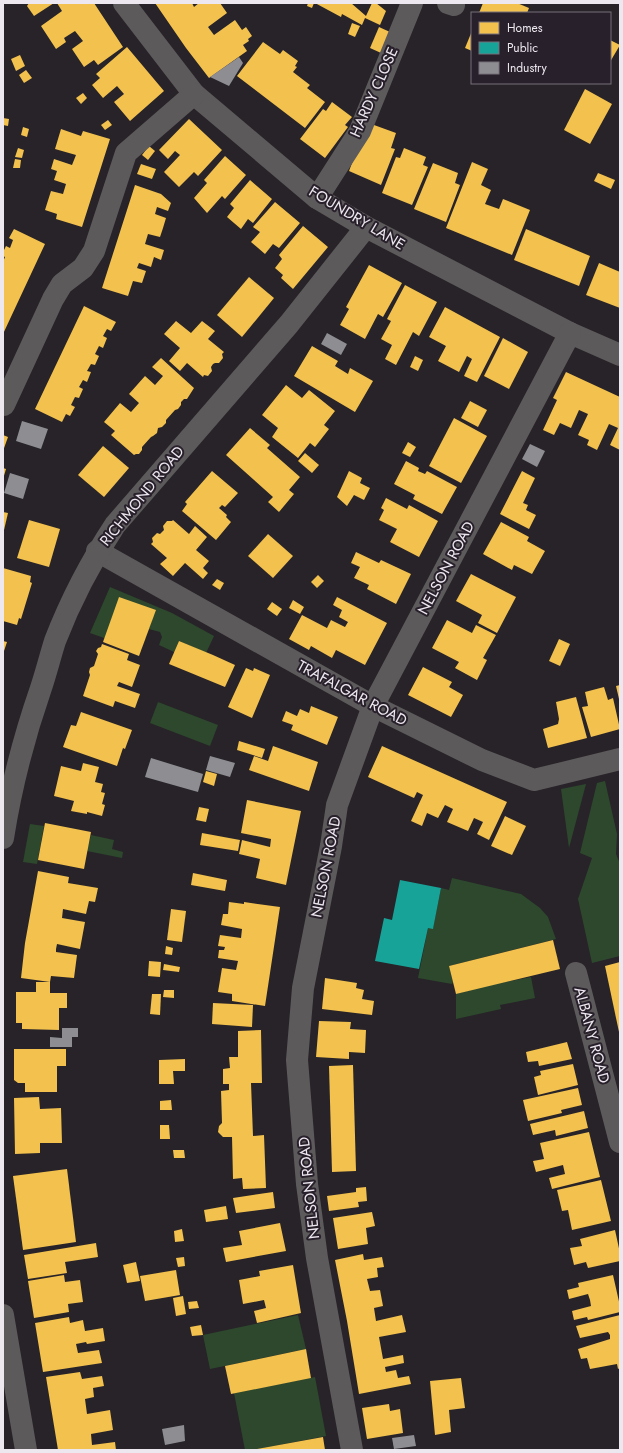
<svg xmlns="http://www.w3.org/2000/svg" width="623" height="1453" viewBox="0 0 623 1453" font-family="Jost,sans-serif">
<rect width="100%" height="100%" fill="#272328"/>
<g fill="#2d482d">
<polygon points="110,587 172,613 214,636 206,653 179,641 174,652 159,645 162,637 160,632 149,629 155,610 104,638 90,633"/>
<polygon points="158,702 218,725 210,746 150,723"/>
<polygon points="605,781 617,834 616,854 620,864 620,956 592,963 578,899 592,858 580,853 597,783"/>
<polygon points="586,784 569,848 561,789"/>
<polygon points="30,824 44,826 37,864 23,862"/>
<polygon points="91,835 114,840 112,849 123,852 122,858 87,851"/>
<polygon points="452,878 521,894 540,908 548,917 556,939 449,966 453,982 452,984 418,978 428,928 433,928 441,888 449,890"/>
<polygon points="531,977 535,998 500,1005 501,1009 456,1019 456,994 489,985"/>
<polygon points="298,1315 306,1349 210,1369 203,1335"/>
<polygon points="315,1377 326,1436 253,1450 245,1450 234,1393"/>
</g>
<g fill="#f2c14e">
<polygon points="29,3 54,3 34,16 27,6"/>
<polygon points="57,3 94,3 123,47 98,65 94,60 84,67 72,49 83,41 75,31 64,38 66,42 56,49 41,26 62,11"/>
<polygon points="155,3 192,3 194,7 199,3 220,3 227,13 208,27 214,35 235,20 242,30 246,27 252,36 248,39 249,41 243,45 247,51 209,78 186,48"/>
<polygon points="308,3 314,3 312,8 307,6"/>
<polygon points="315,3 351,3 366,16 372,3 376,3 386,11 380,25 365,18 362,25 342,14 341,17"/>
<polygon points="483,3 517,3 529,8 527,13 479,13"/>
<polygon points="352,23 360,26 355,37 348,34"/>
<polygon points="379,27 390,32 381,53 370,48"/>
<polygon points="472,31 472,51 465,48"/>
<polygon points="610,40 620,45 610,62"/>
<polygon points="263,42 280,54 283,50 298,61 295,66 297,67 293,72 310,85 307,88 325,102 305,128 237,76"/>
<polygon points="127,47 164,91 130,121 114,102 124,94 117,86 103,98 92,85 100,78 96,74"/>
<polygon points="20,55 25,66 16,71 11,59"/>
<polygon points="26,70 32,78 24,83 19,75"/>
<polygon points="585,89 612,104 590,144 564,130"/>
<polygon points="83,93 87,98 81,104 76,98"/>
<polygon points="332,102 352,117 345,125 348,127 325,158 300,139 323,109 326,111"/>
<polygon points="3,118 9,119 8,126 3,125"/>
<polygon points="189,119 222,150 198,176 194,172 179,187 164,172 180,155 175,151 168,159 159,150"/>
<polygon points="108,120 112,125 105,130 101,125"/>
<polygon points="374,125 396,133 391,148 395,149 381,185 349,171 363,134"/>
<polygon points="23,127 29,129 27,137 21,135"/>
<polygon points="61,129 81,136 83,131 110,139 82,227 56,219 57,214 45,210 51,191 63,194 66,184 54,180 57,171 51,169 54,159 72,165 76,155 55,149"/>
<polygon points="149,146 155,151 148,160 142,155"/>
<polygon points="18,148 24,150 22,158 15,157"/>
<polygon points="404,148 426,157 423,165 428,167 412,205 382,193 396,157 400,158"/>
<polygon points="225,156 246,175 225,199 222,196 207,213 194,198 207,183 204,180"/>
<polygon points="15,159 21,160 20,168 13,168"/>
<polygon points="472,162 488,169 481,185 491,190 485,204 499,209 503,199 530,210 512,255 446,228"/>
<polygon points="433,163 458,173 455,183 460,185 446,222 414,209"/>
<polygon points="141,164 156,169 152,179 137,174"/>
<polygon points="598,173 615,180 611,189 594,181"/>
<polygon points="250,180 272,199 253,223 248,219 241,229 227,217 234,208 230,204"/>
<polygon points="135,185 161,194 171,203 168,211 157,207 155,214 166,218 163,228 160,237 148,234 145,244 164,250 161,260 154,257 151,267 139,263 137,268 146,271 142,283 133,281 128,296 102,288"/>
<polygon points="275,202 300,223 279,248 273,244 265,254 251,242 260,232 253,227"/>
<polygon points="303,226 328,247 293,289 281,278 283,275 275,268 282,259 279,255"/>
<polygon points="14,229 45,244 3,334 3,262 5,257 3,256 3,252 6,246 10,248 13,240 9,238"/>
<polygon points="526,229 590,256 579,286 514,260"/>
<polygon points="599,263 620,272 620,308 586,295"/>
<polygon points="369,265 402,283 383,317 378,314 365,339 340,325 349,309 346,307"/>
<polygon points="249,277 274,298 242,337 217,315"/>
<polygon points="405,285 437,302 419,336 413,332 396,365 385,359 392,345 381,339 391,321 387,319"/>
<polygon points="84,306 116,322 111,331 107,329 103,336 107,338 103,348 99,346 95,354 99,356 95,365 91,364 87,371 91,372 87,382 83,380 79,387 83,389 79,398 75,397 71,405 75,407 70,416 66,414 62,422 35,409"/>
<polygon points="445,307 500,337 477,382 464,376 472,359 467,356 459,372 438,361 446,346 429,337"/>
<polygon points="176,321 191,333 202,321 215,331 208,339 224,352 222,354 223,358 219,363 215,363 213,364 211,367 212,371 208,376 204,375 203,377 187,363 180,371 169,361 180,348 164,334"/>
<polygon points="503,338 528,352 509,389 484,376"/>
<polygon points="312,346 338,361 335,366 348,374 350,368 373,381 355,412 294,376"/>
<polygon points="415,356 423,360 418,371 410,367"/>
<polygon points="161,358 194,388 187,399 184,399 181,402 181,405 178,409 175,410 166,420 166,423 162,427 158,428 157,433 153,436 151,437 142,447 142,450 139,454 136,454 134,455 111,435 115,431 104,422 120,403 131,412 139,403 129,394 145,376 155,385 163,376 152,367"/>
<polygon points="566,372 620,397 620,450 610,445 618,428 609,424 597,450 587,445 589,440 578,435 588,414 579,410 571,428 560,423 554,435 543,430 557,400 553,398"/>
<polygon points="286,385 302,398 309,390 335,411 324,425 329,429 315,447 310,443 298,458 272,437 278,428 262,415"/>
<polygon points="470,401 487,410 478,427 461,418"/>
<polygon points="454,418 487,436 461,483 429,466"/>
<polygon points="250,428 270,445 267,448 300,477 289,490 294,494 279,512 268,502 273,497 226,455"/>
<polygon points="3,435 8,437 3,451"/>
<polygon points="408,442 416,447 410,457 402,453"/>
<polygon points="103,446 129,468 104,497 78,475"/>
<polygon points="305,453 319,465 312,473 298,461"/>
<polygon points="406,461 419,468 418,471 425,474 427,471 457,487 442,514 413,499 415,495 394,484"/>
<polygon points="3,468 6,469 3,479"/>
<polygon points="212,471 238,493 225,507 222,505 219,508 227,515 226,517 231,522 216,540 182,511 187,504 185,502"/>
<polygon points="349,471 362,478 360,483 370,488 364,500 354,495 347,506 337,497"/>
<polygon points="522,471 535,478 523,503 528,505 526,510 536,515 529,529 500,514"/>
<polygon points="386,498 407,509 409,505 438,521 419,557 390,542 397,529 379,520 384,510 381,508"/>
<polygon points="3,512 8,513 4,530 3,530"/>
<polygon points="29,520 60,529 49,567 17,558"/>
<polygon points="173,520 189,534 195,526 207,537 196,550 209,561 203,568 208,573 203,579 185,563 173,576 160,564 167,558 151,544 153,542 152,538 157,533 160,534 164,530 163,526 167,521 172,521"/>
<polygon points="501,522 529,537 527,541 545,551 532,574 514,565 512,570 483,554"/>
<polygon points="268,534 293,556 273,578 248,556"/>
<polygon points="356,552 379,563 381,560 411,574 396,604 367,589 369,585 354,578 360,567 351,563"/>
<polygon points="3,568 31,576 30,582 32,583 21,619 19,618 17,625 3,621"/>
<polygon points="471,574 516,597 497,633 478,623 482,615 456,601"/>
<polygon points="318,575 324,581 317,588 311,582"/>
<polygon points="217,579 224,583 220,590 212,585"/>
<polygon points="119,597 156,610 139,656 103,642"/>
<polygon points="337,597 387,623 365,665 336,650 332,658 311,646 309,650 289,639 302,615 327,628 331,620 345,627 348,622 339,617 342,610 333,605"/>
<polygon points="293,600 304,607 300,614 289,608"/>
<polygon points="272,602 282,609 277,616 267,609"/>
<polygon points="447,620 472,633 476,625 496,635 483,658 487,660 477,680 455,668 459,662 432,648"/>
<polygon points="559,639 570,644 560,666 549,661"/>
<polygon points="3,641 7,642 3,654"/>
<polygon points="179,641 213,655 235,665 225,687 169,664"/>
<polygon points="102,644 129,654 127,660 140,665 132,687 119,682 117,686 140,694 135,708 115,701 113,707 83,696 90,675 89,672 90,668 94,666 98,654 96,651 98,648 101,647"/>
<polygon points="423,667 452,682 449,687 463,695 451,717 408,695"/>
<polygon points="246,668 253,671 254,668 270,675 252,718 228,707"/>
<polygon points="620,685 620,699 619,699 616,686"/>
<polygon points="604,687 608,700 613,698 620,729 591,737 582,707 588,706 585,692"/>
<polygon points="576,697 587,738 548,748 543,729 558,724 559,719 556,702"/>
<polygon points="311,706 338,717 327,745 291,730 293,725 282,721 286,711 297,716 300,709 309,713"/>
<polygon points="81,712 132,730 125,749 123,748 117,766 63,747 71,725 76,726"/>
<polygon points="239,741 265,749 262,758 237,750"/>
<polygon points="273,746 318,762 309,791 249,770 254,756 268,761"/>
<polygon points="382,746 507,802 489,840 477,834 483,822 474,818 468,831 447,822 453,809 445,805 438,818 427,813 422,826 411,821 423,795 417,792 414,798 368,777"/>
<polygon points="83,763 99,767 95,782 103,784 101,792 105,793 102,804 105,805 102,816 87,812 87,814 71,811 74,801 54,796 61,766 81,771"/>
<polygon points="206,771 217,774 214,786 203,782"/>
<polygon points="247,800 301,811 286,885 256,878 260,859 239,854 242,840 270,847 271,839 241,833"/>
<polygon points="199,807 209,809 206,822 196,820"/>
<polygon points="505,816 526,826 512,855 491,846"/>
<polygon points="45,823 91,832 84,869 38,860"/>
<polygon points="202,833 240,840 238,851 200,845"/>
<polygon points="38,871 69,877 68,883 98,888 95,902 89,901 86,914 63,909 62,918 85,922 80,949 57,944 56,949 56,952 77,955 74,978 51,976 50,982 21,978 25,943"/>
<polygon points="193,873 227,880 225,891 191,885"/>
<polygon points="229,902 244,904 244,902 280,907 265,1006 232,1001 232,994 218,992 222,968 236,970 238,961 218,958 219,950 224,950 225,947 218,946 220,935 241,938 242,929 221,925 223,914 228,914"/>
<polygon points="171,909 186,911 182,942 167,940"/>
<polygon points="553,940 560,969 456,994 449,966"/>
<polygon points="166,946 173,948 172,955 165,954"/>
<polygon points="149,961 161,962 160,977 148,976"/>
<polygon points="620,962 620,1032 619,1032 605,966"/>
<polygon points="164,964 180,967 179,972 163,970"/>
<polygon points="325,978 357,983 356,988 364,990 362,999 374,1001 372,1015 322,1009"/>
<polygon points="36,982 50,982 50,993 67,993 67,1008 59,1008 59,1030 22,1029 22,1023 16,1023 16,992 36,992"/>
<polygon points="164,990 174,990 174,998 163,997"/>
<polygon points="152,994 161,994 160,1015 150,1014"/>
<polygon points="213,1003 253,1005 252,1027 212,1024"/>
<polygon points="319,1021 351,1022 350,1029 366,1030 365,1053 349,1052 349,1059 316,1057"/>
<polygon points="261,1030 262,1083 251,1083 253,1136 264,1135 266,1188 243,1189 242,1178 233,1179 232,1137 223,1137 218,1132 219,1126 222,1123 221,1091 229,1090 229,1084 223,1084 223,1069 230,1068 229,1057 238,1057 238,1031"/>
<polygon points="567,1042 572,1059 539,1066 538,1061 528,1062 526,1052"/>
<polygon points="14,1049 66,1049 66,1066 57,1066 57,1092 25,1092 25,1083 18,1083 14,1080"/>
<polygon points="185,1059 185,1071 173,1071 174,1084 159,1084 159,1060"/>
<polygon points="573,1064 578,1085 538,1095 534,1077 541,1075 540,1071"/>
<polygon points="353,1065 356,1171 332,1172 329,1066"/>
<polygon points="578,1088 582,1105 561,1110 562,1113 528,1121 523,1100"/>
<polygon points="39,1097 40,1109 61,1108 62,1143 40,1143 40,1153 15,1154 14,1098"/>
<polygon points="171,1100 172,1110 160,1110 160,1101"/>
<polygon points="584,1111 588,1128 556,1136 555,1130 533,1135 530,1124"/>
<polygon points="160,1125 169,1125 170,1139 160,1139"/>
<polygon points="589,1132 600,1177 552,1189 549,1178 565,1174 563,1165 536,1172 533,1161 544,1159 540,1143"/>
<polygon points="173,1150 184,1150 185,1158 174,1158"/>
<polygon points="67,1169 76,1242 23,1250 13,1176"/>
<polygon points="601,1180 611,1221 572,1230 568,1210 562,1211 557,1190"/>
<polygon points="366,1187 367,1201 358,1202 359,1207 329,1211 327,1196 356,1192 356,1188"/>
<polygon points="273,1192 275,1208 236,1213 233,1198"/>
<polygon points="226,1206 228,1219 206,1222 204,1210"/>
<polygon points="372,1212 375,1226 366,1228 368,1244 338,1249 333,1218"/>
<polygon points="280,1223 286,1251 226,1262 223,1248 242,1245 239,1231"/>
<polygon points="182,1229 184,1241 175,1242 174,1231"/>
<polygon points="615,1230 620,1253 620,1261 588,1268 586,1262 574,1265 570,1248 582,1246 580,1239"/>
<polygon points="96,1243 98,1257 65,1262 67,1273 28,1279 24,1255"/>
<polygon points="363,1254 364,1260 382,1257 384,1267 377,1268 378,1277 367,1279 370,1291 380,1290 383,1306 374,1308 376,1321 402,1315 406,1332 379,1337 383,1359 403,1355 404,1363 385,1367 386,1372 396,1370 398,1378 409,1376 411,1384 359,1394 347,1321 335,1260"/>
<polygon points="184,1257 185,1266 178,1267 176,1258"/>
<polygon points="136,1262 140,1281 127,1283 123,1265"/>
<polygon points="293,1265 301,1313 257,1323 254,1311 266,1308 264,1300 243,1304 239,1280 260,1276 259,1271"/>
<polygon points="176,1270 180,1295 145,1301 140,1276"/>
<polygon points="64,1275 65,1282 80,1280 83,1302 68,1304 69,1312 34,1318 28,1281"/>
<polygon points="613,1275 620,1306 620,1312 588,1320 587,1317 574,1320 572,1311 591,1306 590,1300 588,1294 569,1299 567,1290 579,1287 578,1283"/>
<polygon points="183,1296 186,1314 176,1316 173,1298"/>
<polygon points="197,1301 199,1308 189,1309 188,1302"/>
<polygon points="620,1315 620,1368 618,1369 617,1364 590,1369 587,1358 581,1359 578,1349 610,1339 610,1335 608,1332 580,1338 576,1326"/>
<polygon points="69,1317 70,1323 83,1320 85,1331 103,1328 105,1341 87,1344 86,1342 76,1344 78,1353 99,1350 102,1363 43,1372 35,1323"/>
<polygon points="201,1325 203,1335 192,1336 190,1327"/>
<polygon points="306,1349 311,1378 231,1394 225,1366"/>
<polygon points="80,1372 82,1379 102,1376 104,1386 93,1388 94,1397 85,1399 87,1414 110,1410 113,1430 91,1434 92,1445 115,1442 116,1450 58,1450 46,1377"/>
<polygon points="461,1378 465,1408 449,1410 451,1432 435,1435 430,1381"/>
<polygon points="389,1404 390,1411 400,1409 403,1433 367,1439 362,1408"/>
<polygon points="323,1437 325,1450 257,1450 257,1449"/>
</g>
<polygon fill="#17a398" points="400,880 441,888 433,929 428,928 419,969 375,961 384,918 392,920"/>
<g fill="#8d8d92">
<polygon points="239,57 243,63 229,86 210,77"/>
<polygon points="327,333 347,344 341,355 321,344"/>
<polygon points="22,421 48,429 41,449 16,441"/>
<polygon points="530,444 545,451 537,467 522,459"/>
<polygon points="10,473 29,479 23,499 4,493"/>
<polygon points="210,756 235,763 230,777 206,770"/>
<polygon points="151,758 203,774 198,792 145,777"/>
<polygon points="62,1028 78,1028 78,1037 72,1037 72,1047 50,1047 50,1037 62,1038"/>
<polygon points="184,1425 185,1441 165,1445 162,1429"/>
<polygon points="414,1435 416,1446 394,1449 392,1438"/>
</g>
<g fill="none" stroke-linecap="round" stroke-linejoin="round">
<g stroke="#5d5a5b" stroke-width="22">
<polyline points="124,3 194,94 317,198 366,227 570,333 620,355"/>
<polyline points="448,3 454,5"/>
<polyline points="317,198 360,131 412,3"/>
<polyline points="4,405 53,299 62,284 83,268 94,251 126,153 194,94"/>
<polyline points="97,551 373,706 482,760 534,780 620,759"/>
<path d="M 3,838 C 11,787 24,737 41,688 C 46,673 50,657 55,641 C 70,602 92,560 115,525 L 289,324 L 366,227"/>
<polyline points="576,973 620,1142"/>
<polyline points="3,1315 26,1450"/>
<polyline points="352,1450 317,1258 307,1184 297,1060 303,988 331,846 337,805 373,706 570,333"/>
</g>
</g>
<g text-anchor="middle" stroke-width="4" stroke-linejoin="round" paint-order="stroke">
<g font-size="15" fill="#ede8f0" stroke="#28202b">
<text transform="translate(374 92) rotate(-66)" y="5">HARDY CLOSE</text>
<text transform="translate(357 218) rotate(31)" y="5">FOUNDRY LANE</text>
<text transform="translate(142 496) rotate(-51)" y="5">RICHMOND ROAD</text>
<text transform="translate(446 568) rotate(-62)" y="5">NELSON ROAD</text>
<text transform="translate(352 693) rotate(28)" y="5">TRAFALGAR ROAD</text>
<text transform="translate(326 867) rotate(-79)" y="5">NELSON ROAD</text>
<text transform="translate(592 1035) rotate(75)" y="5">ALBANY ROAD</text>
<text transform="translate(309 1188) rotate(-96)" y="5">NELSON ROAD</text>
</g>
</g>
<rect width="623" height="1453" fill="none" stroke="#ede8f0" stroke-width="8"/>
<rect x="471" y="12" width="140" height="72" fill="#28202b" stroke="#77707a"/>
<rect x="479" y="22" width="20" height="12" fill="#f2c14e" stroke="#77707a"/>
<text x="507" y="32" font-size="12" fill="#ede8f0">Homes</text>
<rect x="479" y="42" width="20" height="12" fill="#17a398" stroke="#77707a"/>
<text x="507" y="52" font-size="12" fill="#ede8f0">Public</text>
<rect x="479" y="62" width="20" height="12" fill="#8d8d92" stroke="#77707a"/>
<text x="507" y="72" font-size="12" fill="#ede8f0">Industry</text>
</svg>
